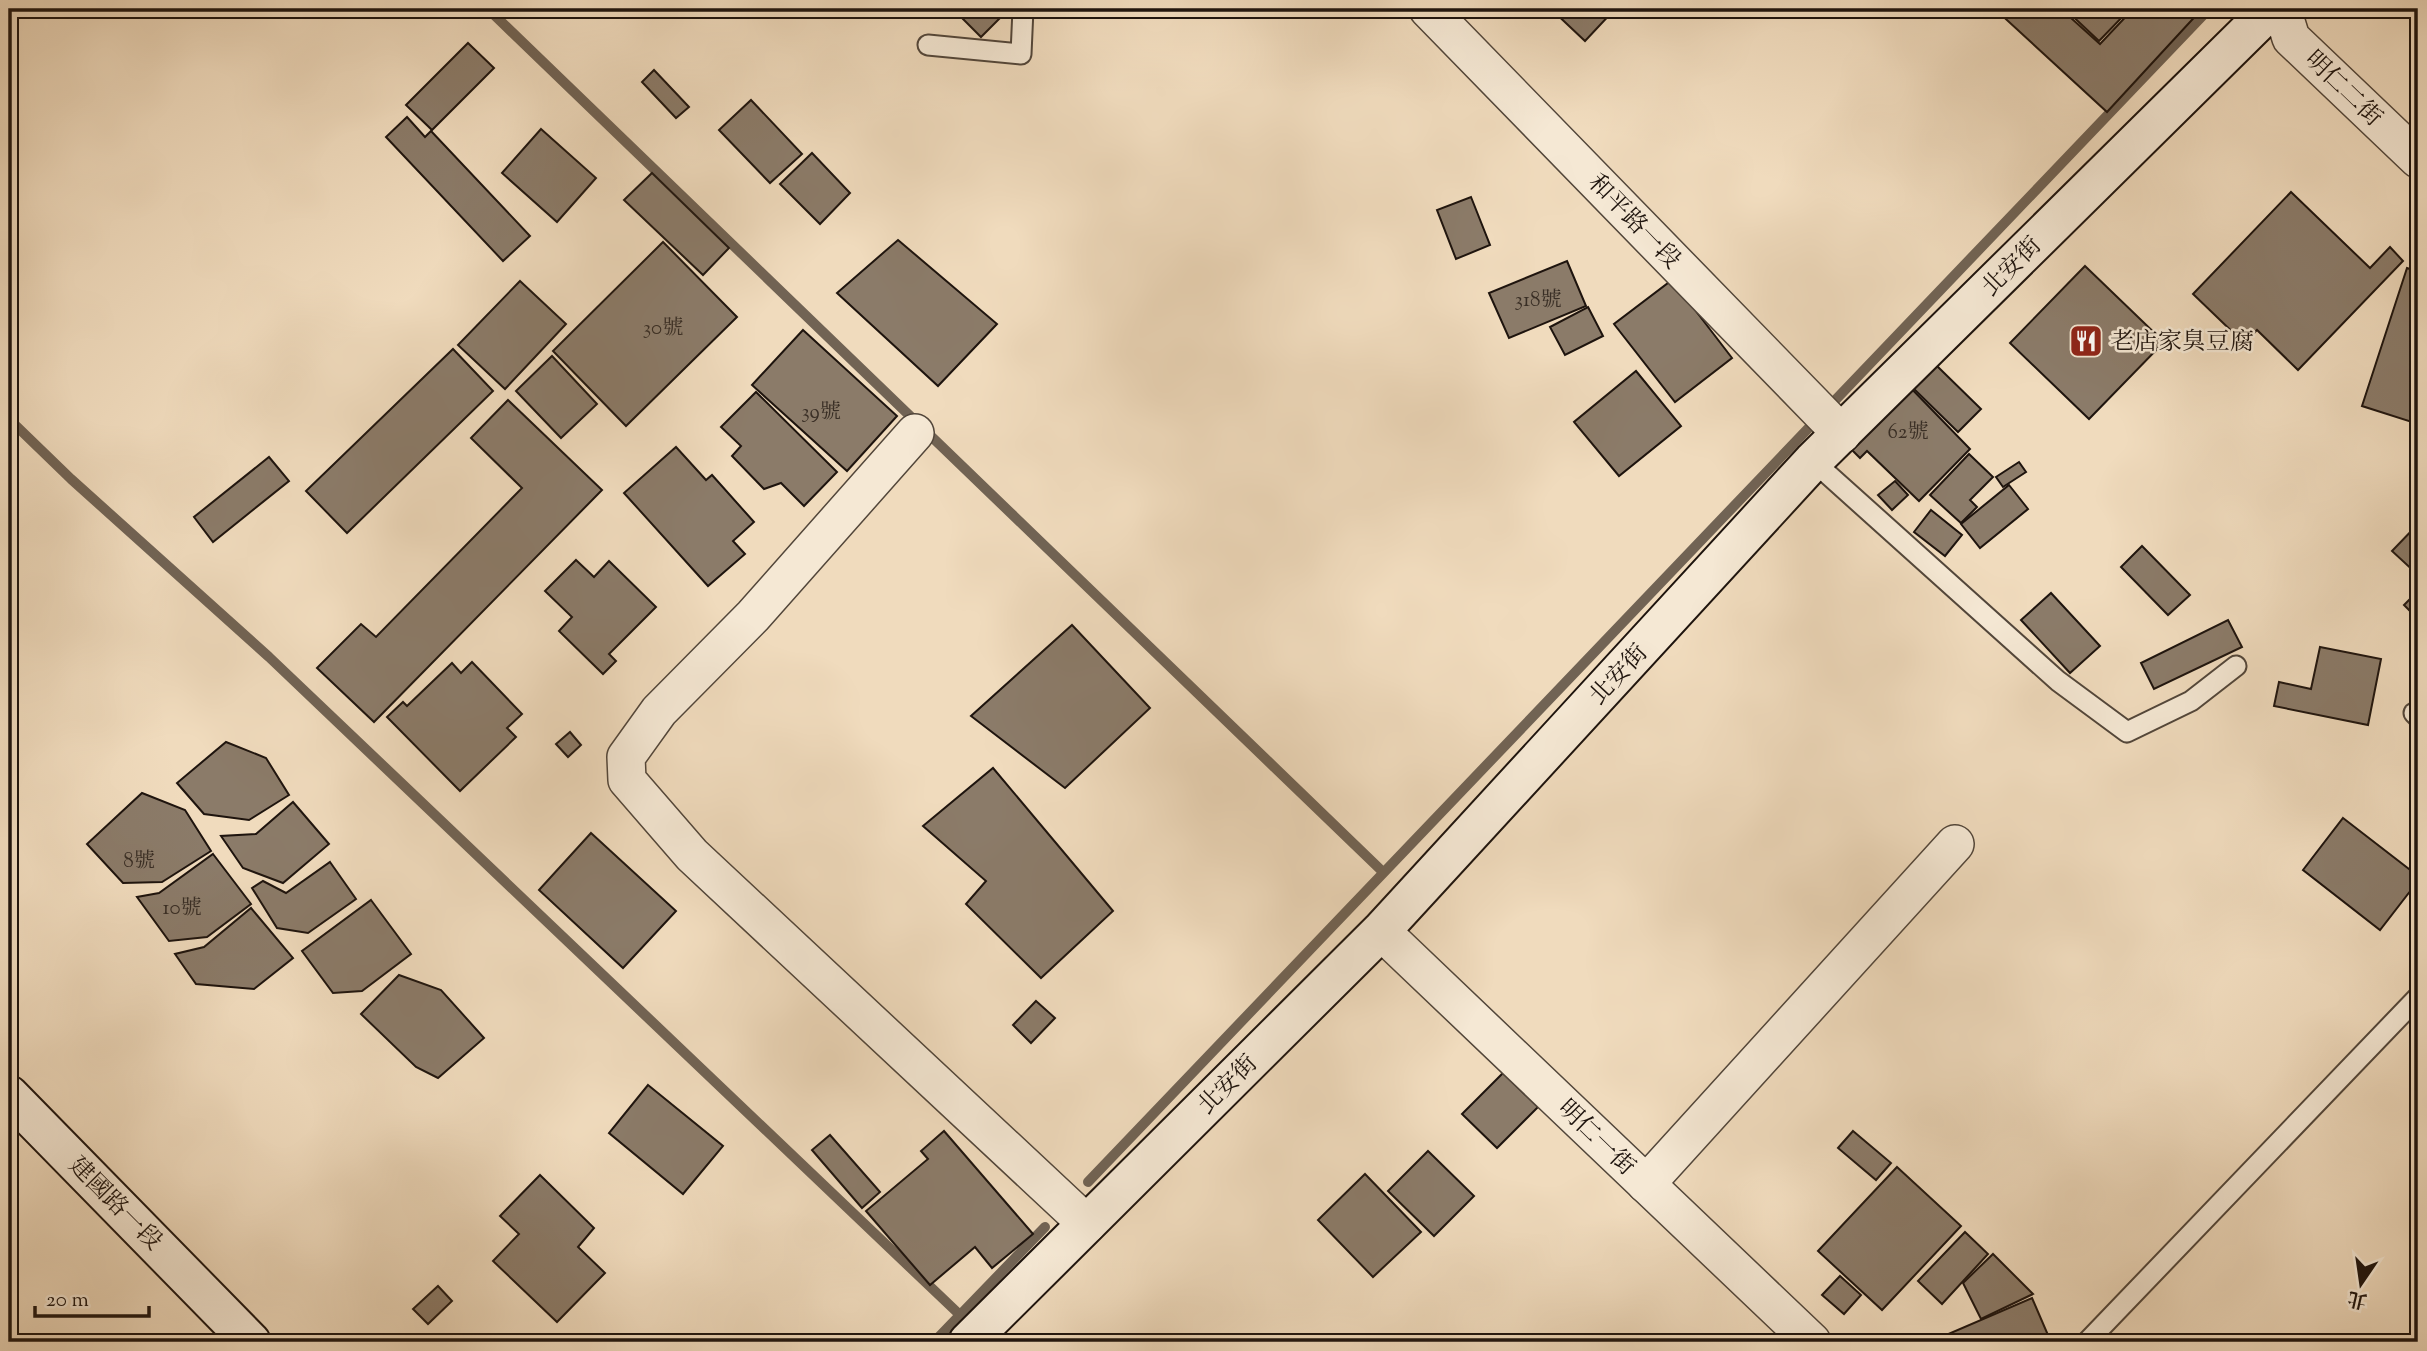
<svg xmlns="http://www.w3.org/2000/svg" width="2427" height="1351" viewBox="0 0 2427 1351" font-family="'Sorts Mill Goudy','Noto Serif TC',serif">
<rect width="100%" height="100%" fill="#f0dbbd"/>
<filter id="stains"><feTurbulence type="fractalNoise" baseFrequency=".00286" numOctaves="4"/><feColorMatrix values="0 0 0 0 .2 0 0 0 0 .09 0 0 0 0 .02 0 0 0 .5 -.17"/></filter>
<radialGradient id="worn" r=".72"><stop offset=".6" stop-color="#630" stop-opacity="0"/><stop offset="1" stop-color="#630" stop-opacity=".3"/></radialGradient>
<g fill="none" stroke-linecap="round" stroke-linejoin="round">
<g stroke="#716354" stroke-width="10">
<polyline points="488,9 1383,872"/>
<polyline points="9,419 71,479 269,657 960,1315"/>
<polyline points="1088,1182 2209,9"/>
<polyline points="934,1342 1045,1227"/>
</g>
</g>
<g fill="#8b7b69" stroke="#1e140e" stroke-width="2">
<polygon points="953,9 1009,9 981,37"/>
<polygon points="1551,9 1615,9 1585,41"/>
<polygon points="1997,9 2061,9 2100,44 2133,9 2202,9 2107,112 1996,10"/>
<polygon points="2065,9 2130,9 2099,41"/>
<polygon points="468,43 494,68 432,130 406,105"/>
<polygon points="654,70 689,107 676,118 642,82"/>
<polygon points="751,100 802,154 770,183 719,130"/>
<polygon points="407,117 425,137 431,131 530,236 503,261 386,137"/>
<polygon points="541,129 596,178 557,222 502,173"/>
<polygon points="812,153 850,193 820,224 780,184"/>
<polygon points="652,173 729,248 703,275 624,200"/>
<polygon points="2291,192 2370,268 2390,247 2403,261 2298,370 2257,330 2244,343 2193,294"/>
<polygon points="1471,197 1490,245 1456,259 1437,210"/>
<polygon points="898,240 997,324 938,386 837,293"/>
<polygon points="663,242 737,317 626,426 553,351"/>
<polygon points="1567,261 1586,306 1509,338 1489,293"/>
<polygon points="2085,266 2164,342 2089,419 2010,343"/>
<polygon points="2407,268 2418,272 2418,424 2362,406"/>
<polygon points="1672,280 1732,358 1675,402 1614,324"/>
<polygon points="520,281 566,324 505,389 458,345"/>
<polygon points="1588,307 1603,336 1565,355 1550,327"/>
<polygon points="803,330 897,416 847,471 752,385"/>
<polygon points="453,349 493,391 347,533 306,491"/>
<polygon points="552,356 597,404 561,438 516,391"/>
<polygon points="1936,365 1981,409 1958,432 1913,388"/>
<polygon points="1636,371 1681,426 1619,476 1574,422"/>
<polygon points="1904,381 1970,449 1919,501 1867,451 1860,458 1844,442"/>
<polygon points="756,392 837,472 804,506 781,483 764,489 732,456 741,446 721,427"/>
<polygon points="508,400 602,490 374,722 317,668 361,624 376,637 522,488 471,438"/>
<polygon points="676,447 706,480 712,475 754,522 733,541 745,554 708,586 624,493"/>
<polygon points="1969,454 1993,477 1970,500 1977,507 1961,523 1930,495"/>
<polygon points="269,457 289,481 213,542 194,517"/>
<polygon points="2019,462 2026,472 2003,487 1996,477"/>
<polygon points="1895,481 1908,495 1892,510 1878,495"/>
<polygon points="2009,485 2028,509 1980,548 1961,524"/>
<polygon points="1931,510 1962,535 1945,556 1914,532"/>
<polygon points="2418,524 2418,575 2392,551"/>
<polygon points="2142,546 2190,595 2168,615 2121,567"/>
<polygon points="576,560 594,577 609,561 656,607 609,654 616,661 603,674 559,631 572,617 545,591"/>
<polygon points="2418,591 2418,609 2413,614 2404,605"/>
<polygon points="2051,593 2100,646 2070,673 2021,620"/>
<polygon points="2228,620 2242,647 2154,689 2141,663"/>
<polygon points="1072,625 1150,708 1065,788 971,716"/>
<polygon points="2320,647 2381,659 2368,725 2274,706 2279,682 2311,689"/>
<polygon points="472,662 522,714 507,728 516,737 460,791 387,717 403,702 407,706 452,663 461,673"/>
<polygon points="570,732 581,745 568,757 556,744"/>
<polygon points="226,742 266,758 289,795 249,820 204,814 177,783"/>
<polygon points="993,768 1113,911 1041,978 966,904 986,881 923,826"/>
<polygon points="142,793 185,810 211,851 162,882 123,883 87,844"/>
<polygon points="293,802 329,844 283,883 243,868 221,836 256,834"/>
<polygon points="2343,818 2418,876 2418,881 2380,930 2303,870"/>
<polygon points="591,833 676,911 623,968 539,890"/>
<polygon points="213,854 251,904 207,937 169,941 137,897 159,893"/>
<polygon points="330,862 356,899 308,933 277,928 252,888 263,881 286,893"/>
<polygon points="371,900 411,954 362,991 333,993 302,951"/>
<polygon points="251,908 293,958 254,989 196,984 175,954 204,947"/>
<polygon points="399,975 441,990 484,1038 438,1078 416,1067 361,1014"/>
<polygon points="1036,1001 1055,1018 1031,1043 1013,1025"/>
<polygon points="1503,1073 1538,1107 1497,1148 1462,1114"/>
<polygon points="648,1085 723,1146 683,1194 609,1133"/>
<polygon points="944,1131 1033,1234 992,1268 975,1247 930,1285 866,1211 928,1159 921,1151"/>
<polygon points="1853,1131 1891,1163 1876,1180 1838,1148"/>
<polygon points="830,1135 880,1192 862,1208 812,1150"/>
<polygon points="1428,1151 1474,1196 1434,1236 1388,1191"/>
<polygon points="1897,1167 1961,1226 1882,1310 1818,1251"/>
<polygon points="1365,1174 1421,1232 1373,1277 1318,1220"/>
<polygon points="540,1175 594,1228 578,1247 605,1273 557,1322 493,1261 519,1234 500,1216"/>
<polygon points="1965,1232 1988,1254 1942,1304 1918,1281"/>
<polygon points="1993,1254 2033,1294 1981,1319 1963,1283"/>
<polygon points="1840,1276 1861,1295 1844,1314 1822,1295"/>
<polygon points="438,1286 452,1301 428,1324 413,1309"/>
<polygon points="2032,1298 2051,1342 1941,1342 1939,1338"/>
</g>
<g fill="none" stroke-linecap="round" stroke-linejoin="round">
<defs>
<g id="lane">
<polyline points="928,45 1021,54 1023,9"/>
<polyline points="1813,461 2058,681 2127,732 2191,701 2236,666"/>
<polyline points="2414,713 2418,717"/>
<polyline points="2087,1342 2418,997"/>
</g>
<g id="street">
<polyline points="1428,9 1842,434"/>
<polyline points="2282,9 2291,38 2418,159"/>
<polyline points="915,433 753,616 659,711 626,757 627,780 692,855 1087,1224"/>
<polyline points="1381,931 1812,1342"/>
<polyline points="1646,1184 1955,844"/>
</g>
<g id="secondary">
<polyline points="9,1095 251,1342"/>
<polyline points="968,1342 1381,931 1813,461 2271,9"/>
</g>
</defs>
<use href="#lane" stroke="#52463a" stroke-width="23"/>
<use href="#street" stroke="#52463a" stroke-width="40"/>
<use href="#secondary" stroke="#1e140e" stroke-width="42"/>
<use href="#lane" stroke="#f5e8d4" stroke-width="19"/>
<use href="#street" stroke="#f5e8d4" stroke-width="37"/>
<use href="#secondary" stroke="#f5e8d4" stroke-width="38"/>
</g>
<defs>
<symbol id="restaurant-square" viewBox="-11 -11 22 22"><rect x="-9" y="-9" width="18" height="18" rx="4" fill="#8f2418" stroke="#f5e8d4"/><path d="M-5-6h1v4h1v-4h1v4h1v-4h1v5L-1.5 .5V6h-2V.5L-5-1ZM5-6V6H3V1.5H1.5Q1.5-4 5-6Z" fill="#fff"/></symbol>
</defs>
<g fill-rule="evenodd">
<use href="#restaurant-square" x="2067" y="322" width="38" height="38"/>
</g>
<g text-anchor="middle" stroke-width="5" stroke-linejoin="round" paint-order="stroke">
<g font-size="21" fill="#392e25">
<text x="1538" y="306">318號</text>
<text x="663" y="334">30號</text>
<text x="821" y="418">39號</text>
<text x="1908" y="438">62號</text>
<text x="139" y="867">8號</text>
<text x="182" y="914">10號</text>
</g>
<g font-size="24" fill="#1e140e" stroke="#f5e8d4">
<text transform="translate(2344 88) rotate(44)" y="8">明仁二街</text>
<text transform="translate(1635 221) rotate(46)" y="8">和平路一段</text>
<text transform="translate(2011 266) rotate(-45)" y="8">北安街</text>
<text transform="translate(1618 674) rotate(-47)" y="8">北安街</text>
<text transform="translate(1227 1084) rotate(-45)" y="8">北安街</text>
<text transform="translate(1597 1137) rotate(44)" y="8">明仁一街</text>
<text transform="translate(116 1203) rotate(45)" y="8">建國路一段</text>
</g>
<g font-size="24" fill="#1e140e" stroke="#f5e8d4" text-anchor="start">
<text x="2110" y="349">老店家臭豆腐</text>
</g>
</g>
<rect width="2427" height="1351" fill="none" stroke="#f0dbbd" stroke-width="35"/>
<rect x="10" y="10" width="2406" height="1330" fill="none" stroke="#1e140e" stroke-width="3.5"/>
<rect x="18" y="18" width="2392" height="1316" fill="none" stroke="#1e140e" stroke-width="2"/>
<g transform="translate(2361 1284) rotate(193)" stroke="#f5e8d4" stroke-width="5" paint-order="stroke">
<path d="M0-5L12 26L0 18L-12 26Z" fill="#1e140e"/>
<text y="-10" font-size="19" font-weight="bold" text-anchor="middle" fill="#1e140e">北</text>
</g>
<path d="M35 1306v10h114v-10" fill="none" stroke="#1e140e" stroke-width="3.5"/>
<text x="46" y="1306" font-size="21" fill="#1e140e" stroke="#f5e8d4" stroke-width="5" paint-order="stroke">20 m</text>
<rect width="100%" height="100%" filter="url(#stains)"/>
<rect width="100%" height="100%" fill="url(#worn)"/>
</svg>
